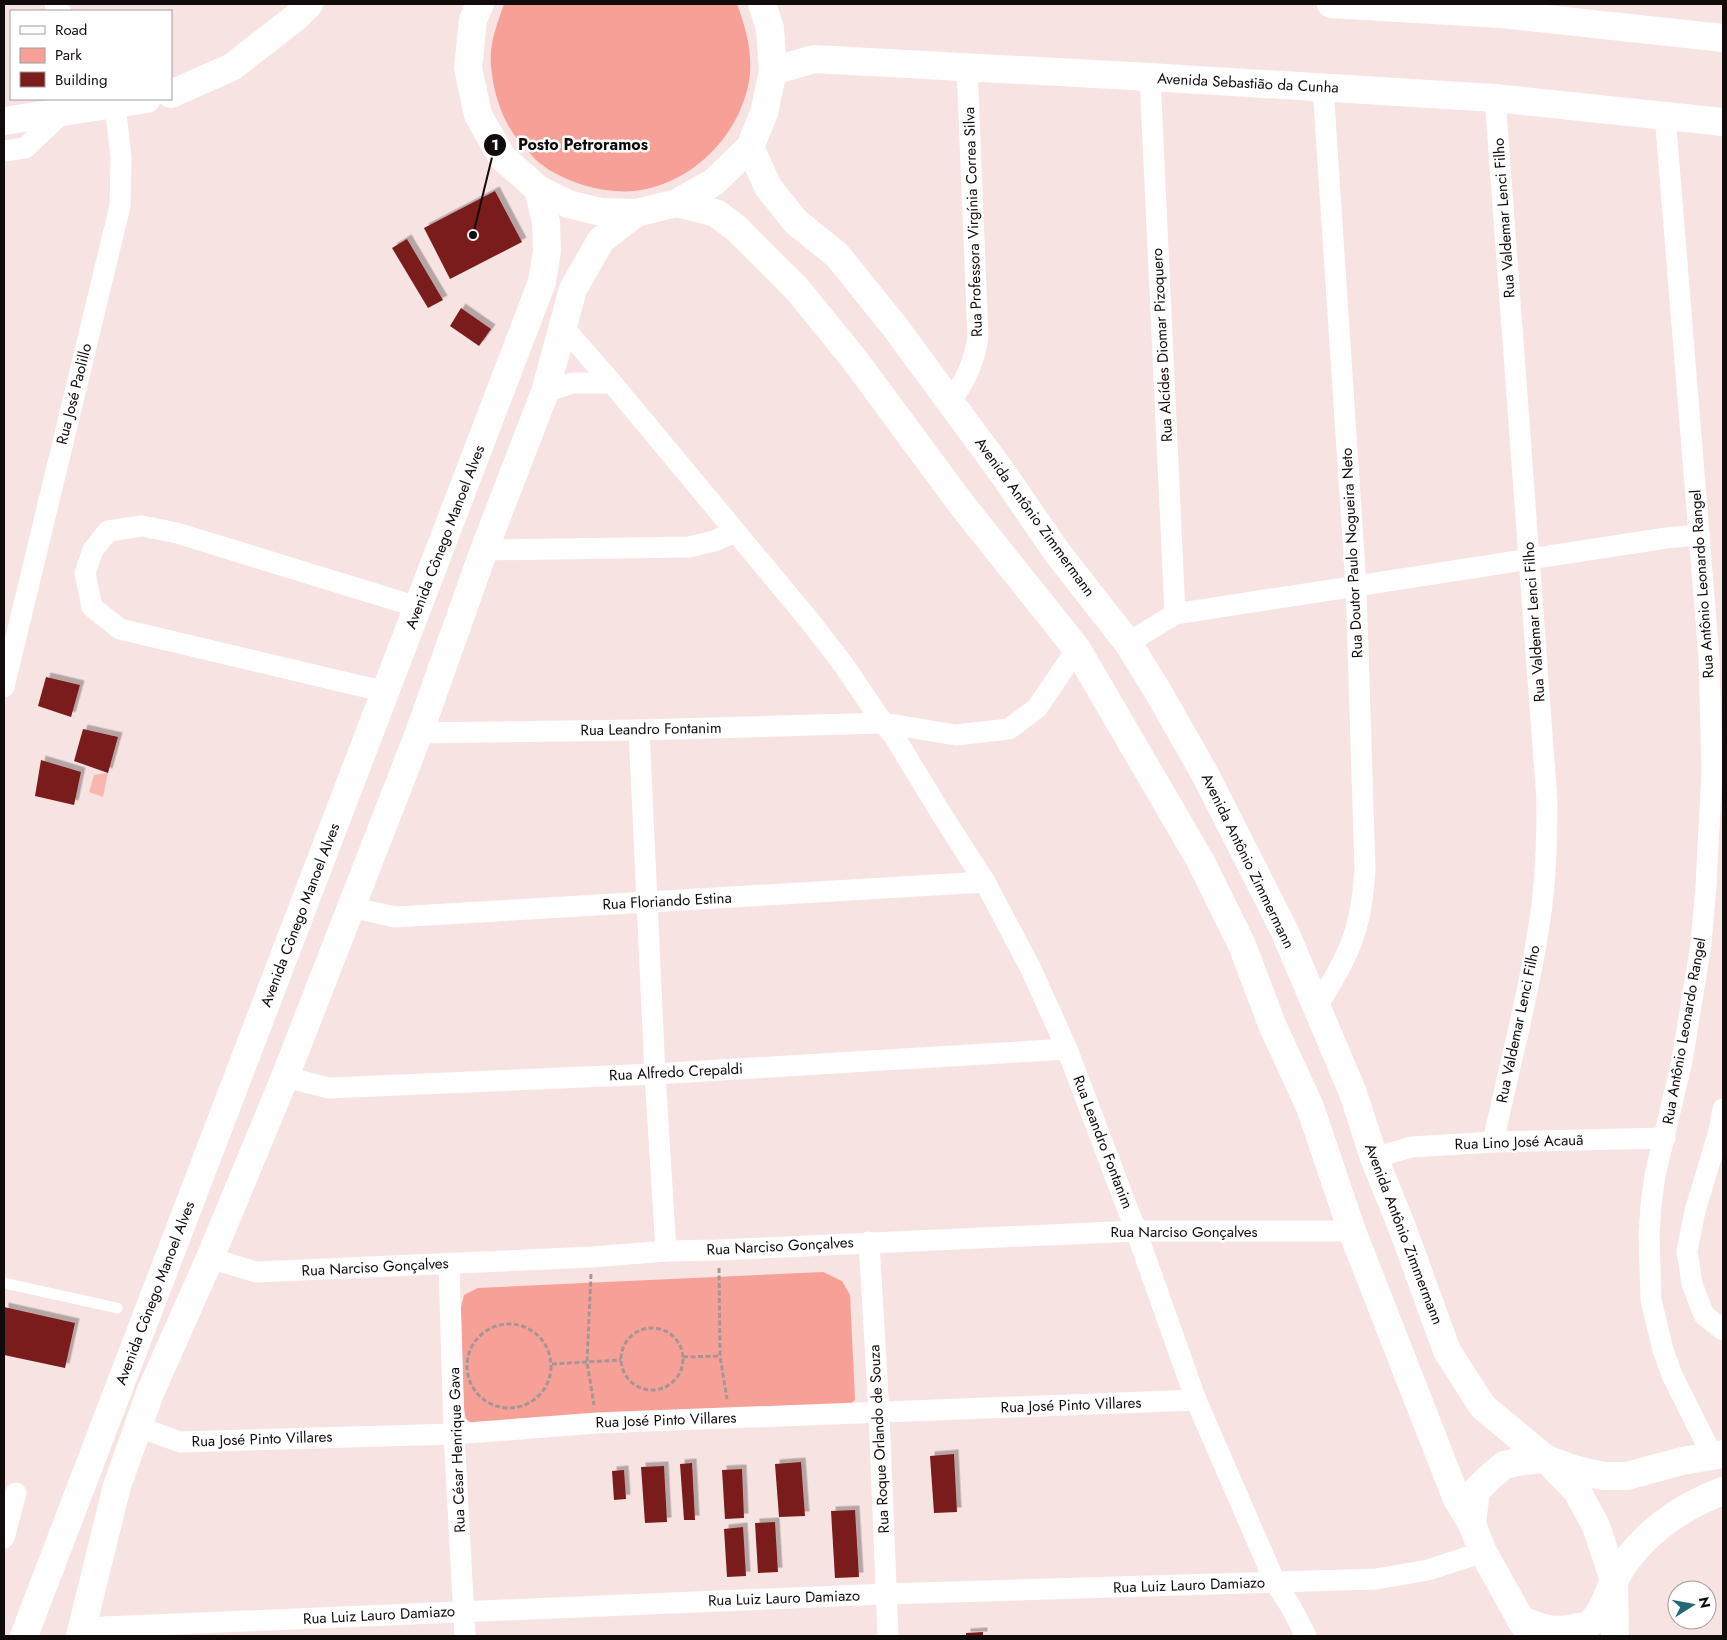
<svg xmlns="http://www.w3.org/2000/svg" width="1727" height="1640" viewBox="0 0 1727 1640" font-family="Jost,sans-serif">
<defs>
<filter id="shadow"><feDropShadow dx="4.5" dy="-4.5" stdDeviation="0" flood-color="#0004"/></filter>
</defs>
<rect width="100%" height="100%" fill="#f7e3e1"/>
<g fill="#f6a098">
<path d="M 504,4 L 737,4 C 745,26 752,49 750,74 C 743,133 694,184 634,191 C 603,194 558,181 535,159 C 531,155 527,149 523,145 C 519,140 514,136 511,130 C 499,111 493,88 491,66 C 489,44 497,24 504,4 Z"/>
<polygon points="823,1272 842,1281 850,1295 855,1400 848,1406 473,1424 466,1419 464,1408 461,1307 464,1295 478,1288"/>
</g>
<polygon fill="#f7b7af" points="108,773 103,797 89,792 94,775"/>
<g fill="#7a1d1c" filter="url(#shadow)">
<polygon points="495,191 522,242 450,279 424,228"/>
<polygon points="407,239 443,300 428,308 392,248"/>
<polygon points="461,308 491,329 479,346 450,326"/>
<polygon points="46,677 80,685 71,717 38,706"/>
<polygon points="83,729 118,737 108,773 74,761"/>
<polygon points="41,760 81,772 74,805 35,796"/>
<polygon points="4,1307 75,1323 65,1368 4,1355"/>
<polygon points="954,1454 957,1512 934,1513 930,1456"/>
<polygon points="801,1462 805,1516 779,1517 775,1464"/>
<polygon points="692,1463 695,1520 684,1520 680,1464"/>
<polygon points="664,1466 667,1522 645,1523 641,1467"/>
<polygon points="742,1469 744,1518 725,1519 722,1470"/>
<polygon points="624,1470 626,1499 614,1500 612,1471"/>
<polygon points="855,1510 859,1577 835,1578 831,1511"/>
<polygon points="775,1522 778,1572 758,1573 755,1523"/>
<polygon points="743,1527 746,1576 727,1577 724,1529"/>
<polygon points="983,1632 983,1636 966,1636 966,1633"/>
</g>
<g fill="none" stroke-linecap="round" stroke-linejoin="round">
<g stroke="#a59695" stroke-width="3" stroke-dasharray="5 2.5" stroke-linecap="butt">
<polyline points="719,1268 720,1356 727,1399"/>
<polyline points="591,1274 587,1362 594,1405"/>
<circle cx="509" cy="1366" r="42"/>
<circle cx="652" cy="1359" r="31"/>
<polyline points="683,1357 720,1356"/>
<polyline points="552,1364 621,1360"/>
</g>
<polyline stroke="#fff" stroke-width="11" points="4,1283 117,1308"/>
<g stroke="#fff" stroke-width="21">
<polyline points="55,4 60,11"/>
<polyline points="1150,77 1175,614"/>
<polyline points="1665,115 1709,658 1712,770 1706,886 1701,944 1682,1061 1655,1175 1651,1205 1649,1234 1651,1300 1663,1350 1672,1375 1712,1455"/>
<polyline points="4,151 25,148 62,113"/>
<polyline points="564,328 612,383 809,620 843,664 883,723 894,736 942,815 985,882 1031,969 1067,1049 1136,1231 1196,1400 1275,1582 1291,1607 1306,1636"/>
<polyline points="545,392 572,383 612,383"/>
<path d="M 951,400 C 966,381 974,362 978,338 L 967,67"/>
<polyline points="484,550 689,547 714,541 735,532"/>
<polyline points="1128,643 1175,614 1666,538 1699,535"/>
<polyline points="4,687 120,206 121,157 115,105 112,99"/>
<polyline points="386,692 120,629 92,607 85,573 93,550 108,531 142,526 177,533 418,607"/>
<polyline points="639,730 655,1074 666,1251"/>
<polyline points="419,733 639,730 883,723 956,735 1009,729 1037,708 1077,649"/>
<polyline points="350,907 395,917 985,882"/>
<path d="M 1316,1008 C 1326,991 1337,975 1345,957 C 1359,929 1363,900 1365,869 L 1356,586 L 1323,87"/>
<polyline points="285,1077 329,1088 655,1074 1067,1049"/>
<polyline points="1723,1109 1719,1131 1695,1211 1687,1251 1692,1284 1704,1315 1723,1330"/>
<path d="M 1493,1142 C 1509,1068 1529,994 1540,919 C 1546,880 1547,841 1547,801 L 1495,98"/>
<polyline points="1374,1158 1411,1147 1493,1142 1665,1138"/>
<polyline points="869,1242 879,1413 888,1636"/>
<polyline points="210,1258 256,1272 592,1257 666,1251 718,1250 1136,1231 1352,1231"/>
<polyline points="449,1264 454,1434 465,1636"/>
<polyline points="139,1427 180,1442 454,1434 597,1423 1196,1400"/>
<polyline points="4,1538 16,1493"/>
<polyline points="81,1628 885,1594 1376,1579 1428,1570 1483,1552"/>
</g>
<g stroke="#fff" stroke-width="28">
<polyline points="480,4 473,20 468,68 478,115 502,157 538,189 568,204 601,212 636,213 677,203 714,182 750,147 764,113 773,71 770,28 762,4"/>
<polyline points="1331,4 1501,14 1723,38"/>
<polyline points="773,71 814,59 1150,77 1495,98 1723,122"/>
<polyline points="171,94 232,67 295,18 309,4"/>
<polyline points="4,121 147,99"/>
<polyline points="750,147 768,187 796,222 837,255 895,327 1004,475 1056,551 1128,643 1160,695 1206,776 1285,932 1353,1093 1374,1158 1402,1227 1447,1351 1483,1407 1546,1459 1577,1491 1596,1526 1614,1580 1615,1636"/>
<polyline points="677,203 716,213 736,228 797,289 854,359 962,505 1077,649 1200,860 1242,945 1273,1027 1310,1107 1352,1231 1456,1497 1472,1524 1483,1552 1530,1636"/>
<polyline points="1472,1524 1476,1491 1489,1478 1504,1465 1523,1461 1546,1459 1573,1469 1603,1476 1627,1476 1682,1461 1723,1454"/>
<path d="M 1520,1619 C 1542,1629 1555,1633 1578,1627 C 1582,1627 1587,1626 1589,1624 C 1602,1615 1607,1595 1614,1581 C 1636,1538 1679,1507 1723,1491"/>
<polyline points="24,1636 542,282 547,251 546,222 538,189"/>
<polyline points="80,1636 117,1486 150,1393 210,1258 285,1077 419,733 484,550 545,392 573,289 601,240 636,213"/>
</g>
</g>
<g text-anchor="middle" stroke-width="5" stroke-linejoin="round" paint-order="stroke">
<g font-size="15" fill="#120b0b" stroke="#fff">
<text transform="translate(1248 83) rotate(3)" y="5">Avenida Sebastião da Cunha</text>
<text transform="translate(1504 218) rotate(-94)" y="5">Rua Valdemar Lenci Filho</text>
<text transform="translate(973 222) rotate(-92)" y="5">Rua Professora Virgínia Correa Silva</text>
<text transform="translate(1162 345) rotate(-93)" y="5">Rua Alcídes Diomar Pizoquero</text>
<text transform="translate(74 394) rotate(-76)" y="5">Rua José Paolillo</text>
<text transform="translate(1035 517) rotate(54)" y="5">Avenida Antônio Zimmermann</text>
<text transform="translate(445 537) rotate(-69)" y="5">Avenida Cônego Manoel Alves</text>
<text transform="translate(1352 553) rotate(-93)" y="5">Rua Doutor Paulo Nogueira Neto</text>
<text transform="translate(1702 584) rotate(-94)" y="5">Rua Antônio Leonardo Rangel</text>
<text transform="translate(1534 622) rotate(-94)" y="5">Rua Valdemar Lenci Filho</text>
<text transform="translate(651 729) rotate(-1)" y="5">Rua Leandro Fontanim</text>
<text transform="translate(1248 861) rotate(64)" y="5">Avenida Antônio Zimmermann</text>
<text transform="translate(667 901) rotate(-3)" y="5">Rua Floriando Estina</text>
<text transform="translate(300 915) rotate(-69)" y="5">Avenida Cônego Manoel Alves</text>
<text transform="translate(1518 1024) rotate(-78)" y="5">Rua Valdemar Lenci Filho</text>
<text transform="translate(1684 1031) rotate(-80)" y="5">Rua Antônio Leonardo Rangel</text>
<text transform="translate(676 1072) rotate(-3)" y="5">Rua Alfredo Crepaldi</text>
<text transform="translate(1103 1142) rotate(69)" y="5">Rua Leandro Fontanim</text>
<text transform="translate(1519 1142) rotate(-2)" y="5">Rua Lino José Acauã</text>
<text x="1184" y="1237">Rua Narciso Gonçalves</text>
<text transform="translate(1404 1234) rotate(69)" y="5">Avenida Antônio Zimmermann</text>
<text transform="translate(780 1246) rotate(-3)" y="5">Rua Narciso Gonçalves</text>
<text transform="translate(375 1267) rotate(-3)" y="5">Rua Narciso Gonçalves</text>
<text transform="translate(155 1293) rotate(-69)" y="5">Avenida Cônego Manoel Alves</text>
<text transform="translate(1071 1405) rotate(-2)" y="5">Rua José Pinto Villares</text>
<text transform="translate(666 1420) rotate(-2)" y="5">Rua José Pinto Villares</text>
<text transform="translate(262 1439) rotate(-2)" y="5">Rua José Pinto Villares</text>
<text transform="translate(879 1439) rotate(-93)" y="5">Rua Roque Orlando de Souza</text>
<text transform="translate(457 1450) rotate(-92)" y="5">Rua César Henrique Gava</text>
<text transform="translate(1189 1585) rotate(-2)" y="5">Rua Luiz Lauro Damiazo</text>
<text transform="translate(784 1598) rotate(-2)" y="5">Rua Luiz Lauro Damiazo</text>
<text transform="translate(379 1615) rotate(-3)" y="5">Rua Luiz Lauro Damiazo</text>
</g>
</g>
<path fill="none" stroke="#120b0b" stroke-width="2" d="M473 235L495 145"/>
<g fill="#120b0b" stroke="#fff" stroke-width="2">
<circle cx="473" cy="235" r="5"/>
<circle cx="495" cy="145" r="12"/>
</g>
<g font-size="15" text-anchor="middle" font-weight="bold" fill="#fff">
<text x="495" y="150">1</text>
</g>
<g font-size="16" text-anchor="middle" font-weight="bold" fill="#120b0b" stroke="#fff" stroke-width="5" stroke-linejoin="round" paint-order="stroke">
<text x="583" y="150">Posto Petroramos</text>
</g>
<rect width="1727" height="1640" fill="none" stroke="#120b0b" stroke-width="10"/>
<rect x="10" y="10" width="162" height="90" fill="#ffffff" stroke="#a09d9d"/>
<rect x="20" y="26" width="25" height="8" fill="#ffffff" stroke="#a09d9d"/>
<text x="55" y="35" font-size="15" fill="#120b0b">Road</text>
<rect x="20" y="48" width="25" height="15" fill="#f6a098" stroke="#a09d9d"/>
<text x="55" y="60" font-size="15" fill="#120b0b">Park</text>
<rect x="20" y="72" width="25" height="15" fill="#7a1d1c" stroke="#a09d9d"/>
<text x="55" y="85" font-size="15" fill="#120b0b">Building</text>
<g transform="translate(1692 1605) rotate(79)"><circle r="24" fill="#ffffff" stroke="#a09d9d"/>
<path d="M0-4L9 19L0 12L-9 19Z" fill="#1f6a73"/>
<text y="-8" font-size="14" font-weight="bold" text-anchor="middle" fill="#120b0b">N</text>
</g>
</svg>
